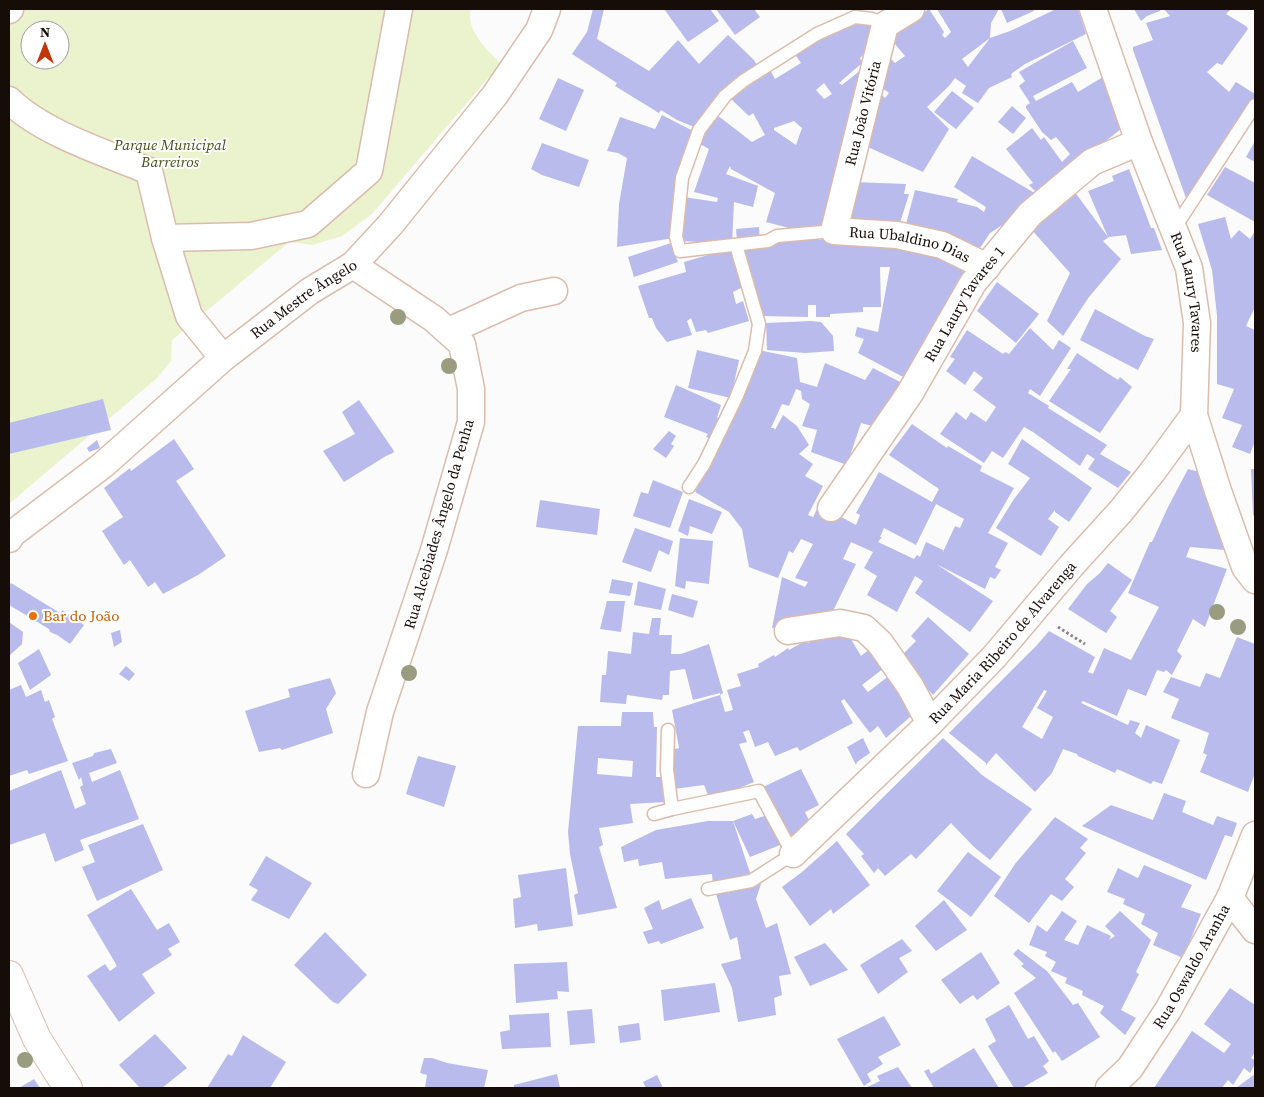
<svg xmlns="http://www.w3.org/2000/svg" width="1264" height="1097" viewBox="0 0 1264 1097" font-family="'Source Serif 4',serif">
<rect width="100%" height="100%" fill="#fbfbfb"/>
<path fill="#ebf2ce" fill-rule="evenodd" d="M 9,9 L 471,9 C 465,29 487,51 501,63 L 372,214 L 342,236 L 312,245 L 289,242 L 172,340 L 171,361 L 157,378 L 9,504 ZM 30,30 L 60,30 L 60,60 L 30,60 Z"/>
<g fill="#b8bbeb" fill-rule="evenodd">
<polygon points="593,9 604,9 597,39 649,71 678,40 699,64 728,35 754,60 759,68 697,128 677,120 661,110 659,113 615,86 617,83 572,54 587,32"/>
<polygon points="664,9 710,9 719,21 688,42"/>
<polygon points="716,9 754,9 760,17 735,35"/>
<polygon points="929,9 944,32 942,35 945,38 951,32 937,9 999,9 991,23 990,38 962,59 968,67 990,38 1010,31 1056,9 1078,9 1086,34 1025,64 1011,74 1012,77 989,88 978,103 962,93 966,86 955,78 949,86 927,107 949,129 923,172 859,143 872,97 882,95 885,98 889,93 875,83 888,56 895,63 905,56 889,37"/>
<polygon points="1001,9 1032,9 1034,11 1007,23"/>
<polygon points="1134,9 1161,9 1160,11 1147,16 1141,21"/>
<polygon points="1164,9 1231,9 1226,14 1246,26 1248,29 1222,65 1217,63 1207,72 1229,92 1236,82 1255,94 1255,101 1186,198 1133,50 1133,47 1153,40 1146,23 1170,16"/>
<path d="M 864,22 L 878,30 L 874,44 L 860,58 L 862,63 L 839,83 L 842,85 L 867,65 L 827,230 L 797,230 L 766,222 L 775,193 L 731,169 L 730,166 L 726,174 L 758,186 L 753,207 L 734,202 L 732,244 L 681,241 L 684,197 L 717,202 L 718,198 L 694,192 L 709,149 L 696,142 L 717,115 L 752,142 L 765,135 L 753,113 L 749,116 L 731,99 L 770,70 L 775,79 L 801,63 L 794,53 L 847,25 ZM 824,83 L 832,94 L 824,99 L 816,90 ZM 794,121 L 802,128 L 796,145 L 774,130 L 774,128 Z"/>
<polygon points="1073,41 1087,68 1033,96 1036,101 1072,82 1078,92 1103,77 1122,128 1039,195 1029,185 1033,183 1006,149 1032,128 1041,140 1044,137 1062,162 1070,154 1056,137 1051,140 1042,132 1026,108 1026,106 1030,103 1019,86 1025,81 1019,72"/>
<polygon points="558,78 584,90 566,131 539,119"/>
<polygon points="952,91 974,108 956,129 934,112"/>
<polygon points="1012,106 1026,118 1013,134 998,122"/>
<polygon points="662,115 695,132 674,238 617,247 619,204 627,158 618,153 607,151 620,117 655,129"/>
<polygon points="1255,141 1255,162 1246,157"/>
<polygon points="542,143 589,160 579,187 542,175 531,169"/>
<polygon points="972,156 1038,195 1007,222 990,233 980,248 948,238 905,228 915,190 958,199 957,202 977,207 984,212 986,207 954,187"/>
<polygon points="1225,167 1255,183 1255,222 1207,195"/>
<polygon points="1129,169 1151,228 1154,228 1162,250 1131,254 1126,235 1109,237 1103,241 1121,259 1089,297 1063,336 1047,321 1070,273 1031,229 1074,191 1108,237 1088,191 1114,181 1112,176"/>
<polygon points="854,182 906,184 904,194 909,194 900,223 844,223"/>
<polygon points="1225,217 1231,239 1239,230 1250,239 1255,231 1255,307 1246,326 1255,330 1255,441 1250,454 1232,447 1242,425 1222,418 1234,389 1217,384 1217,316 1212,270 1198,224"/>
<polygon points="759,227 760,241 737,241 736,229"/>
<polygon points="843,239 894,243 968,264 950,303 905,378 858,353 864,339 855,336 857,327 878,332 890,267 880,267 881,307 863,307 863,312 830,314 830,317 816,317 816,305 808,305 808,317 762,316 741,251 776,241"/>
<polygon points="671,243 678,262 634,277 628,257"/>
<polygon points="732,248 743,287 733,292 736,304 743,301 749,321 708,333 706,330 696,332 691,318 687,321 692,335 667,342 656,328 652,318 649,318 638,286 686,272 684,262"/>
<polygon points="997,282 1039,314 1016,343 977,311"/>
<polygon points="1095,309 1145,336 1154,339 1138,370 1080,340"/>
<polygon points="811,321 821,322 833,336 834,351 805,353 767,350 766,323"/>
<polygon points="1030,328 1053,350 1059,340 1071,348 1040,396 1030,389 1028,393 1049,406 1048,408 1107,445 1100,454 1131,472 1118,488 1088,469 1095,459 1087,454 1080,466 1033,432 1024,427 1003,458 992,451 984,463 940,434 956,412 966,420 971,412 986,422 996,407 973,390 983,378 974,371 965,385 946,371 955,359 950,357 967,330 1003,354 1005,352 1009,354"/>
<polygon points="697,350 739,360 731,398 688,388"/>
<path d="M 758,350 L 797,358 L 800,382 L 817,387 L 825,363 L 865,380 L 873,368 L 902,383 L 872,426 L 861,423 L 847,465 L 811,452 L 817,430 L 802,426 L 810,404 L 802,399 L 801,391 L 796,389 L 789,406 L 782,404 L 771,428 L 774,428 L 775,430 L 783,415 L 797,426 L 809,445 L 799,454 L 813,464 L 805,476 L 823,486 L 808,515 L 813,517 L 819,505 L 856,525 L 860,515 L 856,513 L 879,472 L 932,502 L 939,489 L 889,455 L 912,424 L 947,448 L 948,446 L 982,466 L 980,471 L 1014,488 L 988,533 L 1008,543 L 995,567 L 1001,570 L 995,579 L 990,577 L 985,589 L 936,564 L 993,601 L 970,632 L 915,593 L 923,581 L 915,576 L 897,612 L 867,595 L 877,576 L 864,568 L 873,552 L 851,542 L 843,559 L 856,564 L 829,619 L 772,628 L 782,577 L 805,587 L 808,582 L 795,578 L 813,544 L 801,539 L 793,553 L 789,551 L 778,578 L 749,567 L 742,529 L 729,512 L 695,492 L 722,437 ZM 936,504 L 964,519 L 960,528 L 955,526 L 943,552 L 943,550 L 926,542 L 920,557 L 917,555 L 914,559 L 878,542 L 882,537 L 880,537 L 884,528 L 916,545 Z"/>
<polygon points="1077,353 1118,380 1120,377 1132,387 1100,433 1049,401 1071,369 1067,369"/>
<polygon points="676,385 721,405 717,418 722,420 712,439 706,437 708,434 664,417"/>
<polygon points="103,399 111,430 9,454 9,423"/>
<polygon points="359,400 394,451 393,453 386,456 344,482 323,451 355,434 342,412"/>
<polygon points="669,431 676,436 671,444 674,446 666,458 653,449"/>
<polygon points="174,439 194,469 176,481 226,556 198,575 163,594 155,582 148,587 130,560 124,565 102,531 123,517 104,488 130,468 131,471"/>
<polygon points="1022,439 1092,488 1069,522 1055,512 1055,510 1048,519 1059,527 1041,556 996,528 1014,499 1030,478 1008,464"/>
<polygon points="97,440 100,448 89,452 87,448"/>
<path d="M 1188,469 L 1200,472 L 1225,550 L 1190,547 L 1186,557 L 1227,569 L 1205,627 L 1193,619 L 1177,651 L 1182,656 L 1172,675 L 1166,670 L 1164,672 L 1157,670 L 1146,696 L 1128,689 L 1117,716 L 1083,701 L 1081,703 L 1128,725 L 1130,720 L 1140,723 L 1135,733 L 1141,738 L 1146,725 L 1180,740 L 1162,784 L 1153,781 L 1151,784 L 1117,769 L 1115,773 L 1078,756 L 1077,754 L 1063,749 L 1052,773 L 1035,792 L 996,753 L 986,765 L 986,763 L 949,733 L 1037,645 L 1049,631 L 1095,657 L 1088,672 L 1093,674 L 1104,648 L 1131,660 L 1159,607 L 1128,593 L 1150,542 L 1152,542 L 1168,507 ZM 1044,690 L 1047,691 L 1037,708 L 1053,717 L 1042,739 L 1022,727 Z"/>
<polygon points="1251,469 1255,469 1255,516 1253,515"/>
<polygon points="653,480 683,492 670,528 633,516 641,492 648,494"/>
<polygon points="689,499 722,512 712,534 690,526 688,536 678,531"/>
<polygon points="540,500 600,509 597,535 536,527"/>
<polygon points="635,528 673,541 669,555 659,550 651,572 622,562"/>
<polygon points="680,538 713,541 709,584 686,581 685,589 675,586"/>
<polygon points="1108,563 1132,580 1110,611 1117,617 1106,633 1068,609 1087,584 1100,573"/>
<polygon points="612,579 633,583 630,596 609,593"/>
<polygon points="638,581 666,589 661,610 634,605"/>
<polygon points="11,583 60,613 60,616 62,610 84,625 70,644 57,635 50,632 49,629 9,605 9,586"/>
<polygon points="672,594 698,601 693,618 668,610"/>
<polygon points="607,601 625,601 621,632 600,629"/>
<polygon points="928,617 969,654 933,695 899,658 916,641 911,636"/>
<polygon points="652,618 661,618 659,635 672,635 671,654 681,654 709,644 723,693 720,695 720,693 693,700 685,669 670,671 669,695 663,695 662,700 627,695 626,704 600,702 602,675 606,675 608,651 631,654 633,632 649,634"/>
<polygon points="9,622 23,632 22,644 9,656"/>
<polygon points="120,630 122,642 114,647 111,633"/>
<polygon points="848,634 861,656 871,648 884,668 862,685 868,692 890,675 919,709 886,738 878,726 870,733 844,699 841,701 853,723 800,751 797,747 775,756 768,742 755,747 749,730 743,732 747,742 739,744 754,782 710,800 704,785 674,789 671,750 679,748 672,710 720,695 725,712 733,710 727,690 741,686 737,674 759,667 758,664 774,655 775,657 788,648 789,650 805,641 808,643 823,636"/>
<polygon points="1237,637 1255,644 1255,773 1248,792 1200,772 1207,755 1203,753 1209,733 1171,718 1179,699 1163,692 1171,677 1200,687 1206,673 1220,678"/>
<polygon points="39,649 51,675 30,690 18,663"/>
<polygon points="126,666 135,674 129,681 119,674"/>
<polygon points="330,678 336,693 326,709 333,733 282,750 280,748 259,752 245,711 290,697 288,689"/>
<polygon points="21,685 26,697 41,690 45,702 49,700 55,717 52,719 68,761 29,774 27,770 9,776 9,690"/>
<path d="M 622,712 L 653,712 L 654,727 L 657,727 L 656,777 L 665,777 L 666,802 L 630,804 L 633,823 L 599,828 L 603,845 L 599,847 L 617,908 L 578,915 L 574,895 L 578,893 L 570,854 L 568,832 L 578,726 L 621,726 ZM 598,758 L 633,761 L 632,777 L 597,774 Z"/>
<polygon points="863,738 870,753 857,762 856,765 847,747"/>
<polygon points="943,738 982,775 1032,809 990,860 974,847 951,823 916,859 911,854 885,876 878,868 874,873 861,856 864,854 846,834"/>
<polygon points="111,749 117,763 89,773 92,782 120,770 139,819 80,840 84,850 55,862 45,833 9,845 9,791 61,770 75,809 86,804 80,787 83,785 81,777 79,780 72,763 93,756 94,753"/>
<polygon points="418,756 456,766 444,807 406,794"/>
<polygon points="801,769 819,805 805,812 812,827 787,841 761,788"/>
<polygon points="1164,793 1186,801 1182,812 1213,825 1217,816 1237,823 1232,837 1225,835 1206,880 1082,826 1111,805 1153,820"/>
<polygon points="752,814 755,819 770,814 785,843 750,857 733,821"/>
<polygon points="1055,817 1088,839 1080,848 1086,853 1065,879 1074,887 1062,901 1051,894 1029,923 994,896 1015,864"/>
<polygon points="708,821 733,821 752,879 713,886 712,874 665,879 662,862 639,866 638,859 624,862 621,847 656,830"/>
<polygon points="143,824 163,870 97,901 82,867 95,862 88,845"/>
<polygon points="837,841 870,885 833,914 831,909 810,926 782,887 802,872"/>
<polygon points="968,852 1001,877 971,917 937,891"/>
<polygon points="266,856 312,883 289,919 251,900 258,890 249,885"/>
<polygon points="1144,865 1192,885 1181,907 1201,914 1183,958 1153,945 1158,933 1141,924 1145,914 1123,904 1125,899 1107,892 1118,868 1138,878"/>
<polygon points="566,868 573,926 538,931 537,924 515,928 513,899 521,897 518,875"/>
<polygon points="761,884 756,899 766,928 777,923 791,974 779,976 782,995 774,998 776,1015 738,1022 732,988 721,964 741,959 737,937 730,940 716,894"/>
<polygon points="131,889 157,930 169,923 180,942 168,949 172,955 142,974 155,993 119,1022 87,976 105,964 110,971 117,966 87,915"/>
<polygon points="691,898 704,928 661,944 659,941 648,944 643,932 653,929 644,908 659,900 662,910"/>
<polygon points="944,900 967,930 936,951 915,926"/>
<polygon points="1062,911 1077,921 1064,940 1078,945 1087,925 1111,936 1109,940 1115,936 1105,926 1120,911 1151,940 1136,972 1139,974 1121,1010 1136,1018 1125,1035 1100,1013 1104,1006 1082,995 1083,991 1065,983 1067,978 1051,971 1056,962 1045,956 1047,952 1029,945 1037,925 1047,932"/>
<polygon points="325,932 367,975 338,1004 333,1002 294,965"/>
<polygon points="902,939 912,951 899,958 908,972 878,994 860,965"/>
<polygon points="825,943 848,970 810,986 794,957"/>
<polygon points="1018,949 1047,971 1073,1005 1078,1003 1100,1037 1062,1061 1055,1051 1053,1053 1014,993 1036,978 1021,966 1024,964 1013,954"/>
<polygon points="981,952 1000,983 977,1000 973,995 960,1004 941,980"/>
<polygon points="567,962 569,992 557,991 558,999 516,1003 514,964"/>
<polygon points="715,983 720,1012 664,1021 661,990"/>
<polygon points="1230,988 1255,1005 1255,1052 1251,1058 1255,1060 1255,1064 1250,1073 1244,1068 1233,1085 1228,1080 1222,1088 1154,1088 1192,1031 1224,1053 1231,1044 1204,1024"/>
<polygon points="1009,1005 1028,1039 1034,1036 1049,1061 1043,1066 1048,1073 1022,1088 1014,1088 988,1046 996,1041 985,1019"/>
<polygon points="592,1009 595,1043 570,1045 567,1011"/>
<polygon points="549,1013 551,1047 502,1049 500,1032 510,1030 509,1015"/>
<polygon points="884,1016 901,1045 878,1057 883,1064 867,1074 871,1081 864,1086 837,1039"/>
<polygon points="639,1023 641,1040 620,1043 618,1026"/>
<polygon points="155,1034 187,1068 162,1088 140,1088 119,1065"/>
<polygon points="243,1035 286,1062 270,1088 207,1088 228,1054 232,1056"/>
<polygon points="974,1048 999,1088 934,1088 924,1071 929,1069 931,1074"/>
<polygon points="424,1058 432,1058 447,1063 488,1070 484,1088 425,1087 427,1075 420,1073"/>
<polygon points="898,1067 912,1088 865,1088 880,1081 877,1076"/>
<polygon points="557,1074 560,1088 514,1088 514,1085"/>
<polygon points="1255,1074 1255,1088 1236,1088 1240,1085"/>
<polygon points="657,1075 663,1088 646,1088 643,1082"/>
<polygon points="34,1079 40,1088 19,1088"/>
</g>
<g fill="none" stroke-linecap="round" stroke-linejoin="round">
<defs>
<g id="service">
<polyline points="1174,229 1255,105"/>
<polyline points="834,231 777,236 768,241 680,251 676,237 682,178 699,130 725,96 743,81 817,34 855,17 872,19 885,25"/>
<polyline points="689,487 704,464 736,398 755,351 759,324 736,245"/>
<polyline points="668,730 667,770 672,809"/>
<polyline points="654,814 672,809 759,791 793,854 751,881 708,889"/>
</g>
<g id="minor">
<path id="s1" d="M 911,9 L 885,25 L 834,231 L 897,235 L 942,245 L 987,267"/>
<path id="s2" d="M 1093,9 L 1139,142 L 1189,268 L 1197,323 L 1194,415 L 1218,491 L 1245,567 L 1255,580"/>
<polyline points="9,10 10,9"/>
<path d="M 9,100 C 42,133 106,153 149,171 L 165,238 L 189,316 L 223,358"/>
<polyline points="165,238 251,236 308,224 369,171 399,9"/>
<polyline points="353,265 434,319 462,344 471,389 471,422 434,550 380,712 366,774"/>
<polyline points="449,331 521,298 554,291"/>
<path id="s3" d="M 831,508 L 910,393 L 973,283 L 1030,214 L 1092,162 L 1139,142"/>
<path id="s4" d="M 9,539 L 12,534 L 103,465 L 223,358 L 310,291 L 353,265 L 390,225 L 495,95 L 539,30 L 547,9"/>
<polyline points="788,631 840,623 864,628 880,643 910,686 930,723"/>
<path id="s5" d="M 793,854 L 930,723 L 994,657 L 1071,566 L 1121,511 L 1153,471 L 1194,415"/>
<polyline points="1230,898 1255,930"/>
<path id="s6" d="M 1109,1088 L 1130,1068 L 1168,1010 L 1230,898 L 1255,835"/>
</g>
<polyline id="secondary" points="9,975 37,1039 68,1088"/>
</defs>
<use href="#service" stroke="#dabcad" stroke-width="15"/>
<use href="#minor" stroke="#dabcad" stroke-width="29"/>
<use href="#secondary" stroke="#dabcad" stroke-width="30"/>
<polyline stroke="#898482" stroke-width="3" stroke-dasharray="2.5 2.5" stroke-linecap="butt" points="1058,627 1085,644"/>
<use href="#service" stroke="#fff" stroke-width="12"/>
<use href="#minor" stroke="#fff" stroke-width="26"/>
<use href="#secondary" stroke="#fff" stroke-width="28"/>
</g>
<g fill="#999c7e">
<circle cx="398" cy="317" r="8"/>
<circle cx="449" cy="366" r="8"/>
<circle cx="1217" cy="612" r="8"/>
<circle cx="1238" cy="627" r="8"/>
<circle cx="409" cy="673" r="8"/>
<circle cx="25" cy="1060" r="8"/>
</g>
<circle fill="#e8710a" stroke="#fff" stroke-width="2" cx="33" cy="616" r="5"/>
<g text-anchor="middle" stroke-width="4" stroke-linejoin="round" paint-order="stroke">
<g font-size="15" fill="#170d08" stroke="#fff">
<text transform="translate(863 113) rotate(-76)" y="5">Rua João Vitória</text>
<text dy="5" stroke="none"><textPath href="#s1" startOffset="320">Rua Ubaldino Dias</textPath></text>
<text dy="5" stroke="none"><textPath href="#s2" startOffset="300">Rua Laury Tavares</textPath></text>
<text dy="5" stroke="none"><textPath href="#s4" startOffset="381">Rua Mestre Ângelo</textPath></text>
<text dy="5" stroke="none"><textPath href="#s3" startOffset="244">Rua Laury Tavares 1</textPath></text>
<text transform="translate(439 524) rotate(-74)" y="5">Rua Alcebiades Ângelo da Penha</text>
<text dy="5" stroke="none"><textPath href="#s5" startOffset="298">Rua Maria Ribeiro de Alvarenga</textPath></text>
<text dy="5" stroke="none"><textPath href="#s6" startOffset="148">Rua Oswaldo Aranha</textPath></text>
</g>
<g font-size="15" font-style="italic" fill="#484e17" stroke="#fff">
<text x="170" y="150">Parque Municipal<tspan x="170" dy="17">Barreiros</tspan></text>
</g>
<g font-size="15" fill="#c56008" stroke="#fff" text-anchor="start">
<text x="43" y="621">Bar do João</text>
</g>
</g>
<rect width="1264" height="1097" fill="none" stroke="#170d08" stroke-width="20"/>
<g transform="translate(45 45)"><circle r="24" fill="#ffffff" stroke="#a29e9c"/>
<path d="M0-4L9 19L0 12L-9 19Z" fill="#c0370c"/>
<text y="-8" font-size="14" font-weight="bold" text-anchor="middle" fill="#170d08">N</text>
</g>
</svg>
